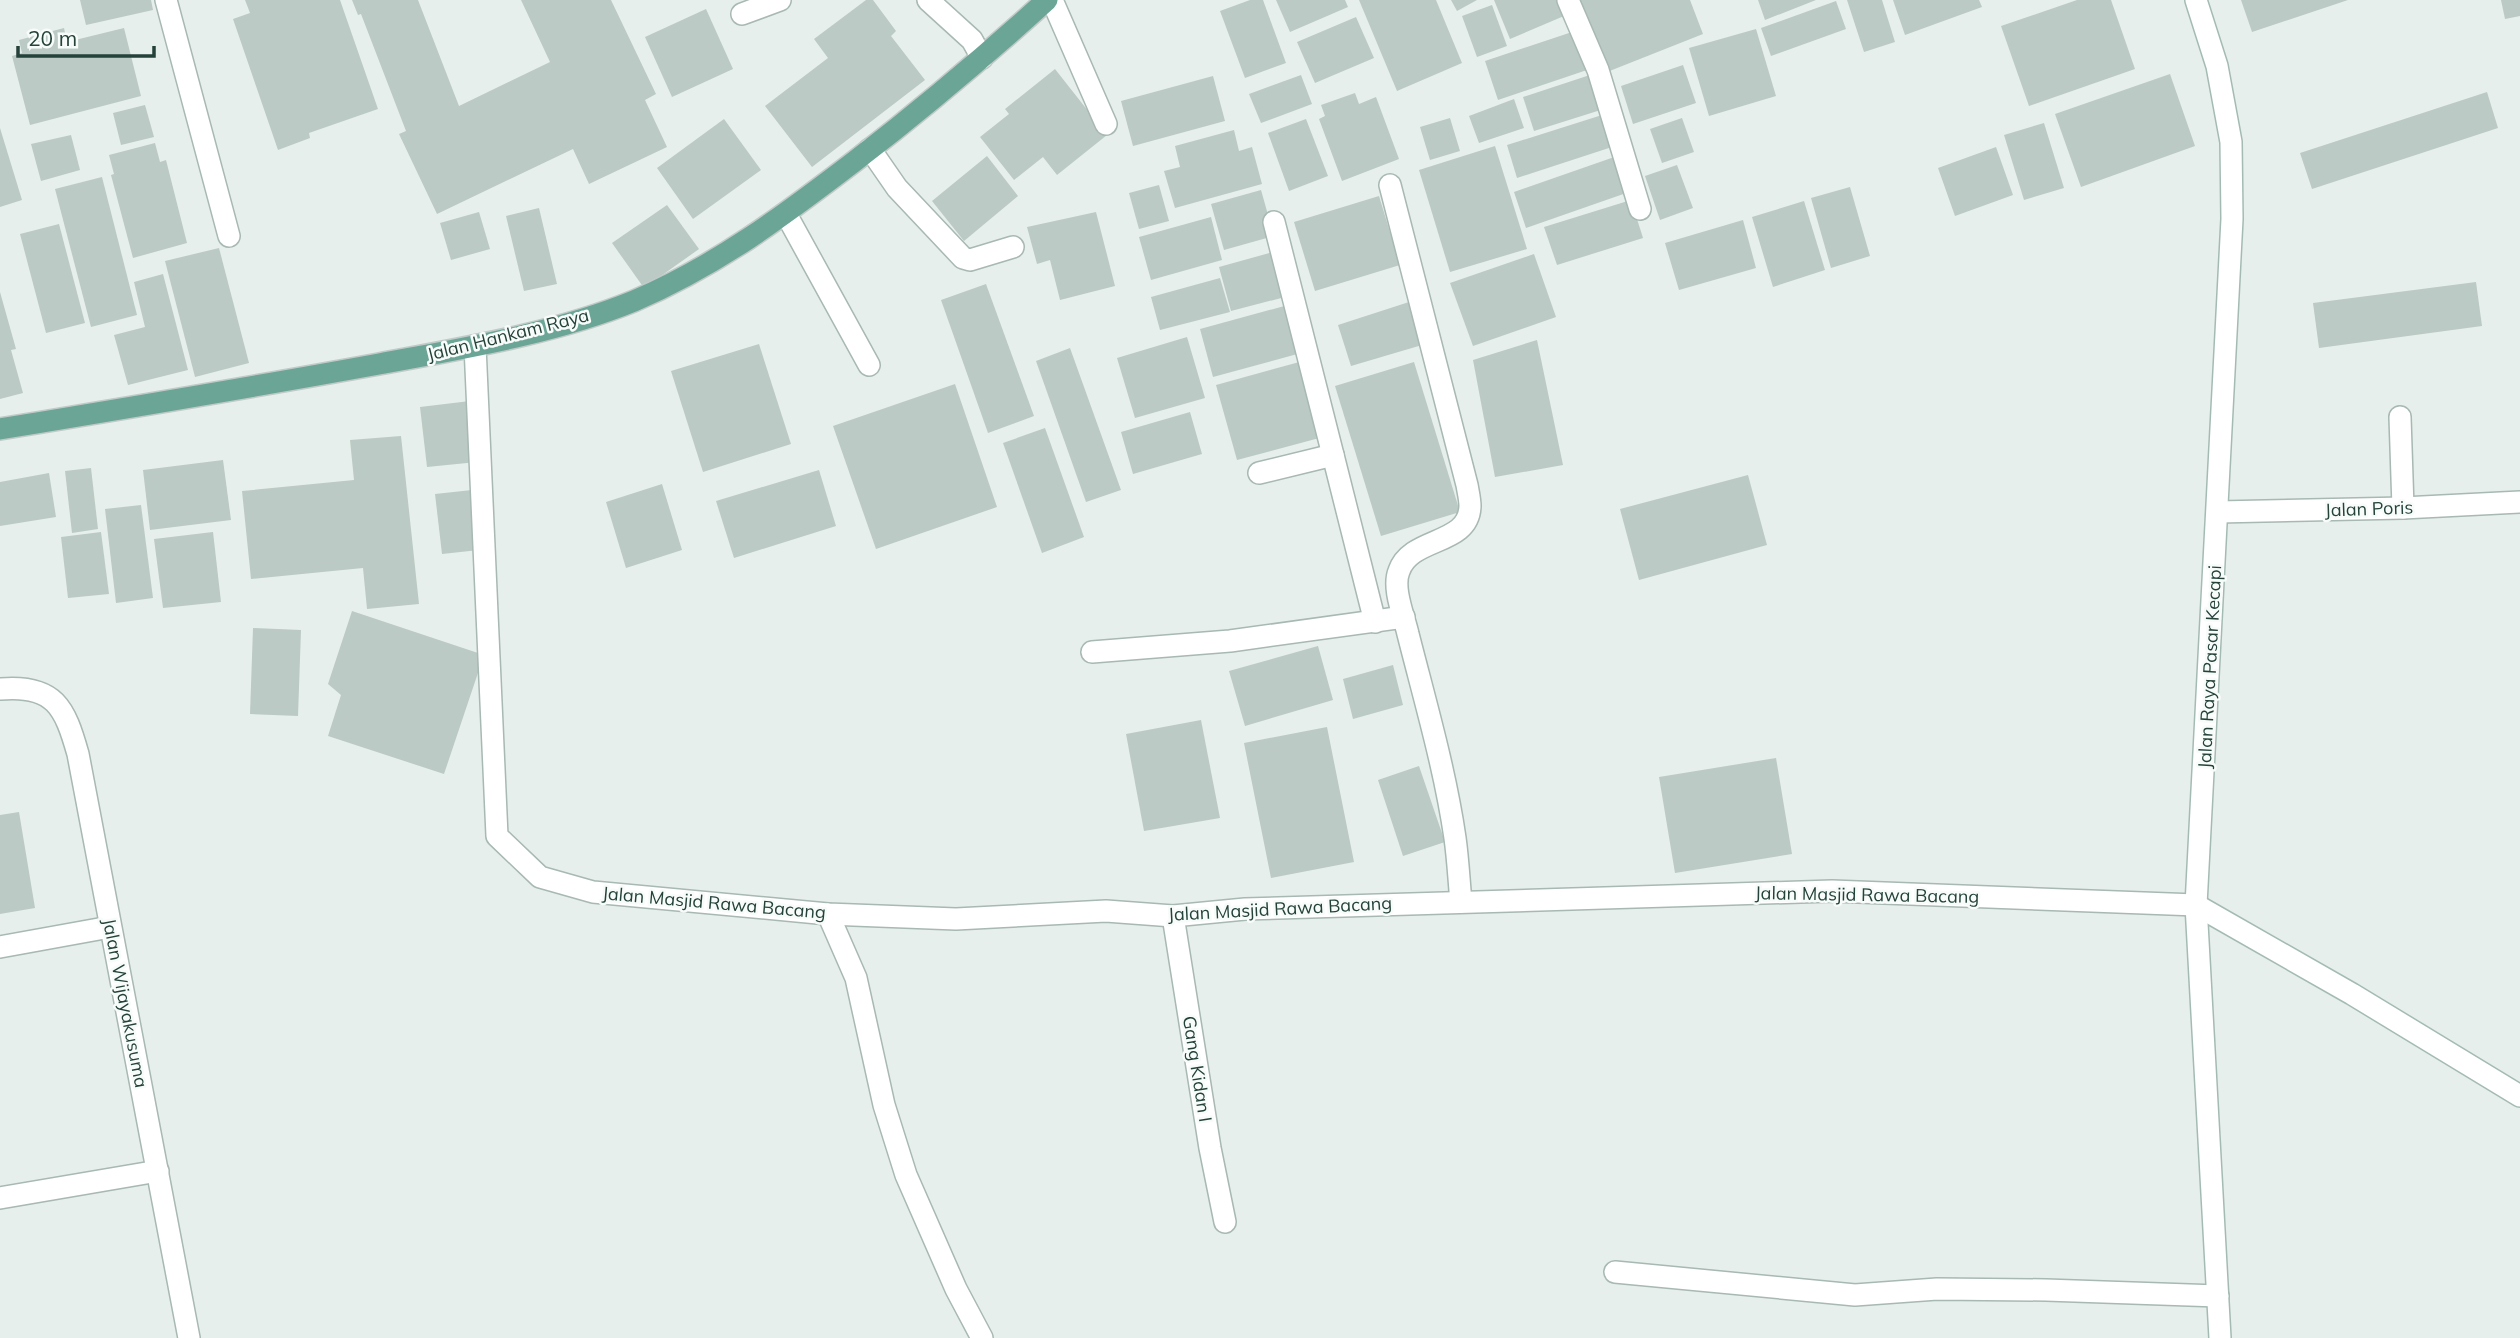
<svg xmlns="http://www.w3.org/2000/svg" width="2520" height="1338" viewBox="0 0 2520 1338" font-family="Mulish,sans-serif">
<rect width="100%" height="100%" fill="#e6efeb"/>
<g fill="#bbcac4">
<polygon points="80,0 151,0 153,10 86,25"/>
<polygon points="245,0 340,0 378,109 309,133 310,138 278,150 233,19 250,13"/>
<polygon points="352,0 418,0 459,106 550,62 521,0 611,0 656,94 645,100 667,147 589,184 573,149 437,214 399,134 406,131 361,14 358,15"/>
<polygon points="866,0 873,0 896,31 891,36 925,80 812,167 765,106 828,58 814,39"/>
<polygon points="1250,0 1263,0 1286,63 1245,78 1220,11"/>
<polygon points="1276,0 1345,0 1348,7 1290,32"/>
<polygon points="1359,0 1436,0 1462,63 1397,91"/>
<polygon points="1451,0 1477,0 1457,11"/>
<polygon points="1494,0 1566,0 1571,13 1510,39"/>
<polygon points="1573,0 1690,0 1703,34 1602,74"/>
<polygon points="1758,0 1816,0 1765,20"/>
<polygon points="1847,0 1882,0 1895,42 1864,52"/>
<polygon points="1893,0 1979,0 1982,7 1905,35"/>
<polygon points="2077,0 2111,0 2135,69 2029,106 2001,26"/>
<polygon points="2241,0 2348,0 2252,32"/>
<polygon points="2501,0 2520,0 2520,16 2505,19"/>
<polygon points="1836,1 1846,29 1771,56 1761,28"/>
<polygon points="1492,5 1507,46 1477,57 1462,16"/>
<polygon points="706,9 733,69 672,97 645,37"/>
<polygon points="1356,17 1374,58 1315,83 1297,42"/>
<polygon points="64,28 67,42 124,28 141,96 30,125 12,56 22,53 19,40"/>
<polygon points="1756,29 1776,96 1709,116 1689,48"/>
<polygon points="1575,31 1587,70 1498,100 1485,61"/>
<polygon points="1683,65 1696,103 1633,124 1621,86"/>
<polygon points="1055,69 1107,135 1057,175 1043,157 1014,180 980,137 1009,114 1005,109"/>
<polygon points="1596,73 1607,108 1534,131 1523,97"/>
<polygon points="2170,74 2195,146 2081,187 2055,114"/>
<polygon points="1301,75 1312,104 1261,123 1249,94"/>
<polygon points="1213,76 1225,121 1133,146 1121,101"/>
<polygon points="2487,92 2498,128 2312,189 2300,153"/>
<polygon points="1355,93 1359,104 1376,97 1399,159 1342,181 1319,119 1325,116 1321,105"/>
<polygon points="1514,99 1524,128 1479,143 1469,116"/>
<polygon points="145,105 154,137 121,145 113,113"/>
<polygon points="1602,115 1612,147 1517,178 1507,145"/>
<polygon points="1450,118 1460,151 1430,160 1420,127"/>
<polygon points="1682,118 1694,152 1662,163 1650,129"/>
<polygon points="724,119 761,170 693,219 657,168"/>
<polygon points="1306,119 1328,176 1289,191 1268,133"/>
<polygon points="2044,123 2064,188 2024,200 2004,135"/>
<polygon points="0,128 22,200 0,207"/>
<polygon points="1234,130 1239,151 1252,147 1262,184 1175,208 1164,171 1180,167 1175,146"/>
<polygon points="71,135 80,170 41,181 31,144"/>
<polygon points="155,143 160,162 166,160 187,243 133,258 111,175 114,174 109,155"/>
<polygon points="1495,146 1527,249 1450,272 1419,170"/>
<polygon points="1996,147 2013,195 1955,216 1938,168"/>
<polygon points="1620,155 1632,191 1526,228 1514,192"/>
<polygon points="987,156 1018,196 964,241 932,201"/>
<polygon points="1677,165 1693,208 1660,220 1645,176"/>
<polygon points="102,177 137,315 91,327 55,189"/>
<polygon points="1159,185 1169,221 1139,229 1129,193"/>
<polygon points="1850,187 1870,256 1831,268 1811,198"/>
<polygon points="1261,190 1274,236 1224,250 1211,204"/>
<polygon points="1379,196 1400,265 1315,291 1294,222"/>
<polygon points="1631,200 1643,238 1557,265 1544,227"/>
<polygon points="1804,201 1825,270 1773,287 1752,217"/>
<polygon points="667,205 699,249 644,288 612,243"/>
<polygon points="539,208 557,284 524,291 506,216"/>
<polygon points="479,212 490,249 451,260 440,223"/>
<polygon points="1096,212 1115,286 1060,300 1050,260 1037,264 1027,227"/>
<polygon points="1211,217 1222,260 1151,280 1139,237"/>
<polygon points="1743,220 1756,268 1679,290 1665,243"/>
<polygon points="59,224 85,323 46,333 20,234"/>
<polygon points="219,248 249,363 195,377 165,261"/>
<polygon points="1273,252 1285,297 1231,311 1219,267"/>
<polygon points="1534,254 1556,317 1473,346 1450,283"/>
<polygon points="163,274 188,370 128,385 114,335 145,327 134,282"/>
<polygon points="1220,278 1230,312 1160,330 1151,297"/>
<polygon points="2476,282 2482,326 2319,348 2313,303"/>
<polygon points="986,284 1034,416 988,433 941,300"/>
<polygon points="0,292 16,349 11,350 23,393 0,399"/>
<polygon points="1409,302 1422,345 1351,366 1338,325"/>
<polygon points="1288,305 1301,353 1213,377 1200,329"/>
<polygon points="1187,337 1205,398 1135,418 1117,358"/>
<polygon points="1537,340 1563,465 1495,477 1473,360"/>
<polygon points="759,344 791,444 703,472 671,371"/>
<polygon points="1070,348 1121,490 1086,502 1036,361"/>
<polygon points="1303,361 1323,437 1237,460 1216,385"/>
<polygon points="1414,362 1460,512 1381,536 1335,386"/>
<polygon points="955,384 997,507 876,549 833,426"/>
<polygon points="470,401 477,462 427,467 420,407"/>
<polygon points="1190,412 1202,454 1133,474 1121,432"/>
<polygon points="1045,428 1084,537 1042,553 1003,443"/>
<polygon points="401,436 419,604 367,609 363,568 251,579 242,491 354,480 350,440"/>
<polygon points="223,460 231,520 150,530 143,470"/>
<polygon points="91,468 98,529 72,533 65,471"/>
<polygon points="819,470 836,526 734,558 716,501"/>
<polygon points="49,473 56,517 0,526 0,482"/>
<polygon points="1748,475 1767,545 1639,580 1620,509"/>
<polygon points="662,484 682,550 626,568 606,502"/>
<polygon points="472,490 479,550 442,554 435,494"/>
<polygon points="141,505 153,598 116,603 105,509"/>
<polygon points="101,532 109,594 68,598 61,537"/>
<polygon points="213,532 221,602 163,608 154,539"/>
<polygon points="352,611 484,655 444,774 328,736 341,695 328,684"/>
<polygon points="253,628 301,630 298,716 250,714"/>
<polygon points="1318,646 1333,700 1245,726 1229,671"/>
<polygon points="1393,665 1403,705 1353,719 1343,679"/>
<polygon points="1201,720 1220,818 1144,831 1126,734"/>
<polygon points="1327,727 1354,862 1271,878 1244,743"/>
<polygon points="1776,758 1792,854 1675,873 1659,777"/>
<polygon points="1419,766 1445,842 1403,856 1378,780"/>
<polygon points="19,812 35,908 0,914 0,815"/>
</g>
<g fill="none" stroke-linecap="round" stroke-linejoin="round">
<defs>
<g id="lane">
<polyline points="870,149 897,188 963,258 970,260 1013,247"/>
<polyline points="786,214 869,365"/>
<polyline points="2400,417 2403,508"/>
<polyline points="1173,916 1210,1148 1225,1222"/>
</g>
<g id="street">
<polyline points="166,0 229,236"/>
<polyline points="928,0 972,40 982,58"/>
<polyline points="1052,0 1106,124"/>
<polyline points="1568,0 1598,70 1640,209"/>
<polyline points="742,14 780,0"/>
<path d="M 1390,185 L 1467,485 C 1468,491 1470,499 1470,506 C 1469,546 1411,536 1399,571 C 1392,588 1404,616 1408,634 C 1425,701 1445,769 1455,838 C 1458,859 1459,881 1461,902"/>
<polyline points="1274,222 1333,455"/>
<polyline points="475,346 497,836 540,877 593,892 828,914 956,919 1106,911 1173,916 1245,909 1832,891 2196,905"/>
<polyline points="1259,473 1333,455 1375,622"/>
<polyline points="2218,512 2403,508 2520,502"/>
<polyline points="1092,652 1230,641 1404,617"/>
<path d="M 0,689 C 55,684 65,708 78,754 L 189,1338"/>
<polyline points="828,914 856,978 884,1105 906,1175 956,1289 982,1338"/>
<polyline points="0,947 110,927"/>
<polyline points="0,1198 158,1171"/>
<polyline points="1615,1272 1855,1295 1937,1289 2046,1290 2218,1296"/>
</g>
<g id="secondary">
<polyline points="2196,0 2217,66 2231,142 2232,219 2196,905 2220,1338"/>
<polyline points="2196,905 2352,994 2520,1096"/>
</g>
<path id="primary" d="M 0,429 C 127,408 253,387 379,364 C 464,348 553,334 634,301 C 718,265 783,216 855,161 C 921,110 985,56 1047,0"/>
</defs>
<use href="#lane" stroke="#a8b8b2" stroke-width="24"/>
<use href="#street" stroke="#a8b8b2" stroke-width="24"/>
<use href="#secondary" stroke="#a4bbb3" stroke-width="24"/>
<use href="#primary" stroke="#c2cac8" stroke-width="24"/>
<use href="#lane" stroke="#fff" stroke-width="21"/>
<use href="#street" stroke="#fff" stroke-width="21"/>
<use href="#secondary" stroke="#fff" stroke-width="21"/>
<use href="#primary" stroke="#6aa596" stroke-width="21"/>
</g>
<g text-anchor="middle" stroke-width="5" stroke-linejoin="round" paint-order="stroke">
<g font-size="18" fill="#24423a" stroke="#f7fbf9">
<text transform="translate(508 335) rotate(-14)" y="6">Jalan Hankam Raya</text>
<text transform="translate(2369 509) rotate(-2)" y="6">Jalan Poris</text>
<text transform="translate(2210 667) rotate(-87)" y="6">Jalan Raya Pasar Kecapi</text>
<text transform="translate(1867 895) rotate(1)" y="6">Jalan Masjid Rawa Bacang</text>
<text transform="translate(714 903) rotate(5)" y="6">Jalan Masjid Rawa Bacang</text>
<text transform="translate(1280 909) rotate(-3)" y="6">Jalan Masjid Rawa Bacang</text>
<text transform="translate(125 1003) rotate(79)" y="6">Jalan Wijayakusuma</text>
<text transform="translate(1197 1069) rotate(81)" y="6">Gang Kidan I</text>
</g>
</g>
<path d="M18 46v10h136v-10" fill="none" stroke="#24423a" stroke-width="3.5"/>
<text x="28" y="46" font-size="21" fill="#24423a" stroke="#f7fbf9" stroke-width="5" paint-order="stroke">20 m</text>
</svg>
